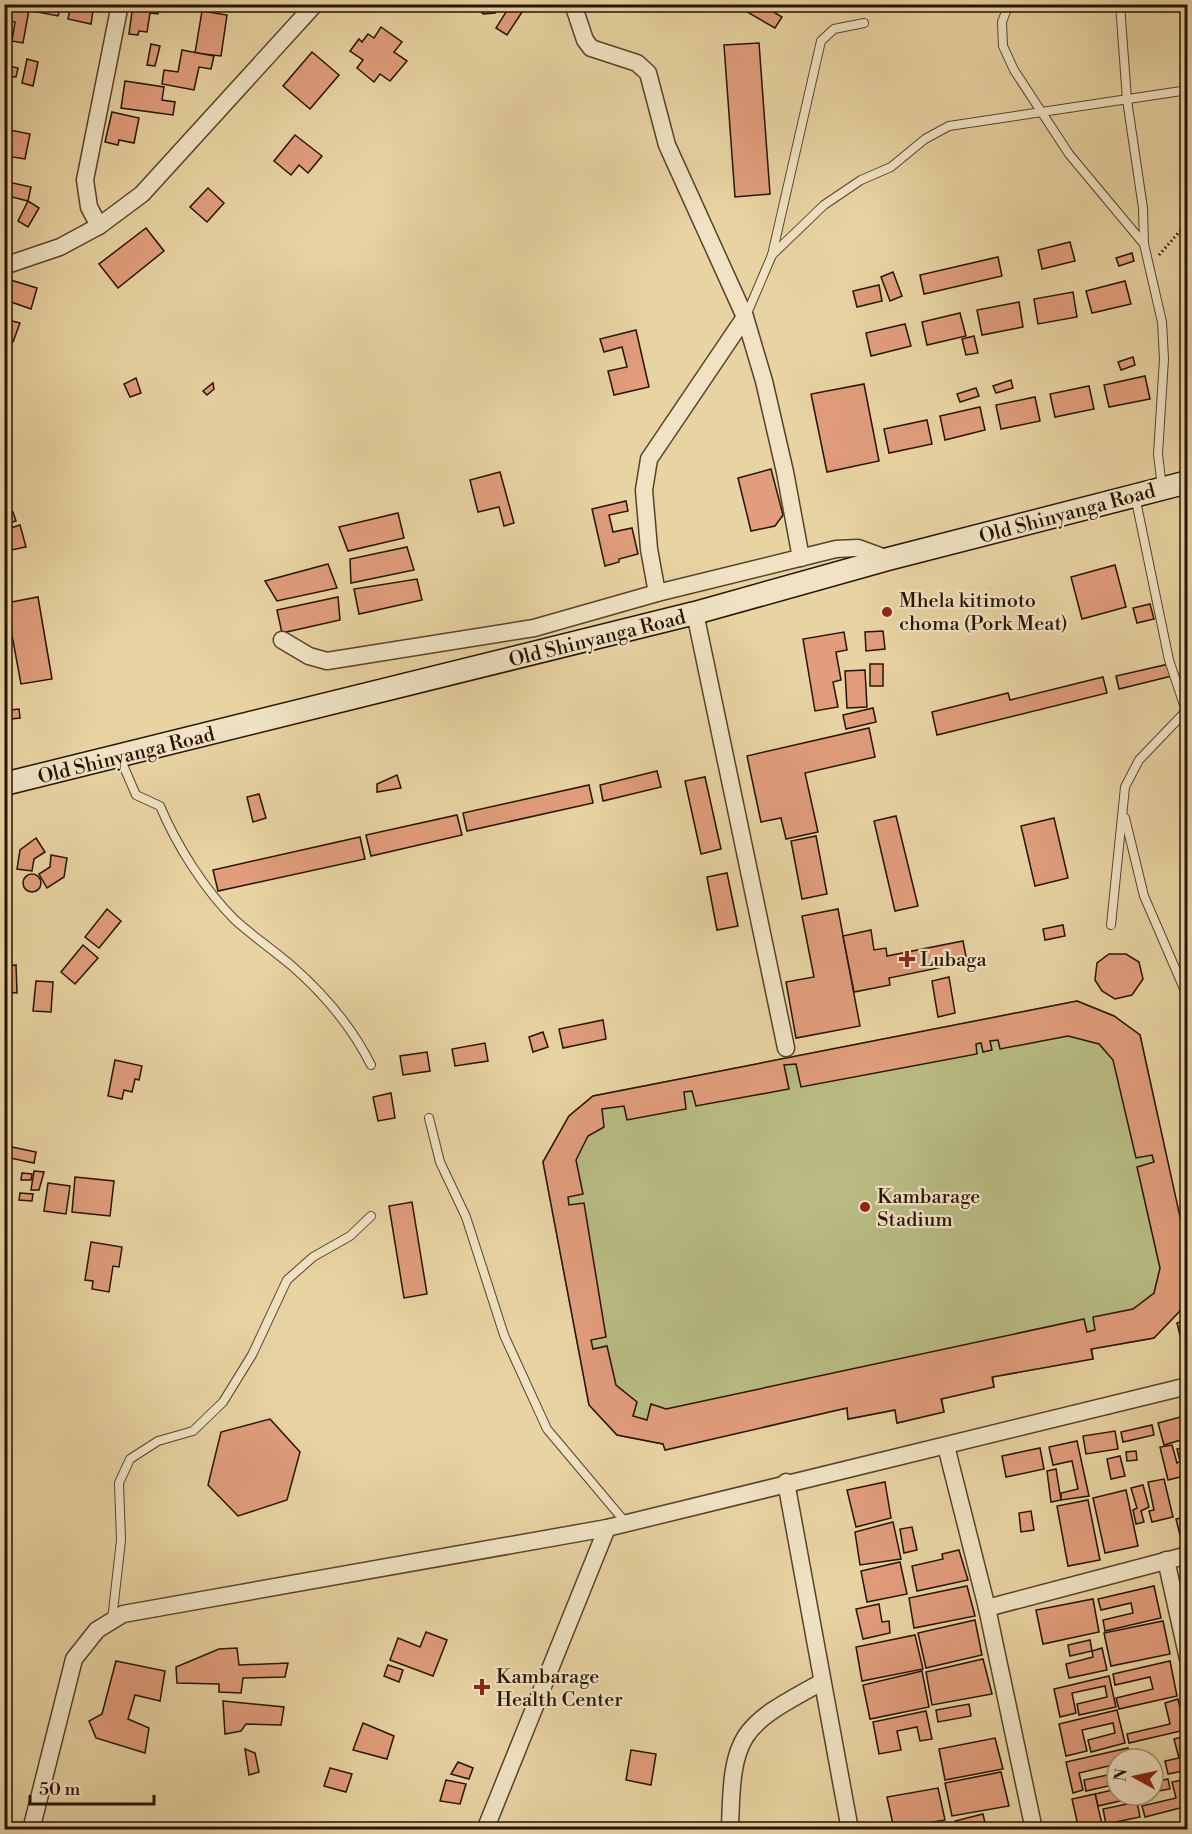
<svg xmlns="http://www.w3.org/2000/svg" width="1192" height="1834" viewBox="0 0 1192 1834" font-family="'Libre Bodoni',serif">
<rect width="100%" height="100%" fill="#e8d3a2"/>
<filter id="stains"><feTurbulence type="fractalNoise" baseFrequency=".00333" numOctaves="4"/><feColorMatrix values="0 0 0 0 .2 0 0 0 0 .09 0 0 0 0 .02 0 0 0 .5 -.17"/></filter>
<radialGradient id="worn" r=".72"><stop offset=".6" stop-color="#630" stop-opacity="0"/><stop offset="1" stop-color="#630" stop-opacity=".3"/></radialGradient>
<polygon fill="#b9bb83" stroke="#706742" stroke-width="1.5" points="1077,1001 1114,1016 1140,1035 1187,1253 1154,1338 1092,1349 1093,1359 993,1377 994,1387 942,1399 944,1412 897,1423 895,1410 848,1419 847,1408 663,1444 617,1435 589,1405 543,1162 569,1116 593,1096"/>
<g fill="#e19d7c" stroke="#261302" stroke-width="1.5" fill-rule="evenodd">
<polygon points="34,4 61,6 58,16 32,11"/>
<polygon points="71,4 94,4 91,24 68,19"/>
<polygon points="133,4 159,5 158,14 150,13 147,32 139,31 138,35 129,34"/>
<polygon points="168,4 191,4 190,8"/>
<polygon points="195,4 209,4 208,10 194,7"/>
<polygon points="475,4 500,4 495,13 483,14"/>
<polygon points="511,4 524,9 507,35 496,28"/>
<polygon points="744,4 760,4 782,17 775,28 742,9"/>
<polygon points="4,6 29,10 23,43 12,41 15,22 4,20"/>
<polygon points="202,11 227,15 221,56 195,53"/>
<polygon points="381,27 402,42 394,52 407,61 390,81 380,74 374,82 357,68 363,60 350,51 359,39 362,42 368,34 374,38"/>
<polygon points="759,43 770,194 735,197 724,45"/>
<polygon points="151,44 160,46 155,66 147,65"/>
<polygon points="182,50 214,56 211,69 199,67 194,90 162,84 164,70 178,72"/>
<polygon points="312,52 339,75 310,109 283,86"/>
<polygon points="27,59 38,62 33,86 22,83"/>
<polygon points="4,65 18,68 16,77 4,76"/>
<polygon points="125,81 164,87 162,100 175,102 173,115 121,108"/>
<polygon points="4,99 10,100 7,117 4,117"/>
<polygon points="112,112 139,118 134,143 119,140 118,145 105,142"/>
<polygon points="10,130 30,134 25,159 6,156"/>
<polygon points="295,135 322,156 308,173 299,165 291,175 274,161"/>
<polygon points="4,162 12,164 8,182 31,187 28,201 4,195"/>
<polygon points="208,188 224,203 207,222 190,207"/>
<polygon points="28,201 39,208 28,227 18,221"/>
<polygon points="146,228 164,251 118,288 99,264"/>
<polygon points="1070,242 1075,261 1042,269 1038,250"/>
<polygon points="1132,253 1134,261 1119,266 1116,258"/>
<polygon points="998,257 1002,276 924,294 920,275"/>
<polygon points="893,272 902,296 890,301 881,277"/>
<polygon points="1188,272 1188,289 1183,273"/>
<polygon points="4,278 37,288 31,309 11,302 5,319 20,323 13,342 4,340"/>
<polygon points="1125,281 1131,304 1092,313 1086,291"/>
<polygon points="879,285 882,301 857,307 853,291"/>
<polygon points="1073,292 1077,317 1038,324 1034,299"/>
<polygon points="1019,302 1023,327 982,335 977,310"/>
<polygon points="960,313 966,336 927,345 922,322"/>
<polygon points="905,324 911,346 871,356 866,333"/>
<polygon points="636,330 649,387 614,395 608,371 627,367 622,347 604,352 600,339"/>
<polygon points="974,336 978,353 966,355 962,339"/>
<polygon points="1133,357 1135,365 1121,370 1118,362"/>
<polygon points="1145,376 1150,399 1109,407 1104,385"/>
<polygon points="136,378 141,393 130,397 124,384"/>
<polygon points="1011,380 1013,388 996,393 993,386"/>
<polygon points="213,383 214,389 207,395 203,391"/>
<polygon points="864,384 879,461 827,472 811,394"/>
<polygon points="1089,386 1094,409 1055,417 1050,394"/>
<polygon points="976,388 979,396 960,402 957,394"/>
<polygon points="1035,397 1040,421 1001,429 996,405"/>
<polygon points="980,407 985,430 945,440 940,416"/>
<polygon points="927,420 932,444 889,453 884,429"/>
<polygon points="771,469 783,515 775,526 751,531 738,478"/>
<polygon points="500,472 514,523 504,526 499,507 478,512 470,480"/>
<polygon points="626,501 628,511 609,515 613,532 632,528 638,554 619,559 619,562 605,566 592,509"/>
<polygon points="13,512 16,521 8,523 6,515"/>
<polygon points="398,513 404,538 348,551 339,527"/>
<polygon points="20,525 26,547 6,551 7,529"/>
<polygon points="407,547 414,570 351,583 350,559"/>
<polygon points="328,564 337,588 277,601 265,581"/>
<polygon points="1115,565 1126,607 1082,619 1071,577"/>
<polygon points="417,579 422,600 359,614 354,589"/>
<polygon points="38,597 52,679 21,684 6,603"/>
<polygon points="338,597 340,620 282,633 277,610"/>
<polygon points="1150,604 1154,619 1137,623 1133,608"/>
<polygon points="883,631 885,649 866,651 865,632"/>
<polygon points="844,632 847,650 836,652 841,680 833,682 838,707 815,711 803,639"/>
<rect x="870" y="664" width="13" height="22"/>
<polygon points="1169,664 1172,676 1119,689 1116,676"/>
<polygon points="865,670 867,707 847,708 845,671"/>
<polygon points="1103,677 1107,693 937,735 932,712 1008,693 1010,700"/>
<polygon points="873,708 876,722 846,729 843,715"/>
<polygon points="19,709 20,718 11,719 10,710"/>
<polygon points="869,728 875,757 805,773 818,832 786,839 781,818 761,822 747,756"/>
<polygon points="657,771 661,787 603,801 600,785"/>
<polygon points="397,775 401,788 377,792 377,784"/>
<polygon points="705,777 721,849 701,854 685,781"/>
<polygon points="589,785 593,803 467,831 463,813"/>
<polygon points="259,794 266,818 253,822 247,797"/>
<polygon points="457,815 462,835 371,856 366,835"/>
<polygon points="896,816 918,906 895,911 874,821"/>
<polygon points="1054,818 1068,878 1035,886 1021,826"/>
<polygon points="816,836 827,894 802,899 791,841"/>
<polygon points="360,837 365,859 218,891 213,870"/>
<polygon points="36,838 45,852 34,859 32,871 17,869 20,850"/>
<polygon points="51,855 67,858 64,877 47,888 39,874 50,867"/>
<polygon points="727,873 738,926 717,930 707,877"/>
<circle cx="32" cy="883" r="9"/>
<polygon points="4,891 9,915 4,916"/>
<polygon points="107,909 121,921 99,948 85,937"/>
<polygon points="838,909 860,1026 796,1038 786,982 814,977 802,916"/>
<polygon points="1063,925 1065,936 1045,940 1043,929"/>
<polygon points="871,930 874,950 886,948 887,956 963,941 967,962 889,978 890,985 854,992 843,936"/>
<polygon points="83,945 98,958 75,984 61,972"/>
<polygon points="1109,954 1126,954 1139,962 1143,979 1132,995 1115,999 1102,991 1095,980 1097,963"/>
<polygon points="16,965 17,993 4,992 4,967"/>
<polygon points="949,977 955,1013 938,1017 932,981"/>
<polygon points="36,981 53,982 51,1012 33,1011"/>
<path d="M 1077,1001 L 1114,1016 L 1140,1035 L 1188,1253 L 1188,1291 L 1179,1312 L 1154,1338 L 1091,1349 L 1093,1359 L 992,1377 L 994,1387 L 941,1399 L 944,1412 L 897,1423 L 895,1410 L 848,1419 L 847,1408 L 665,1450 L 663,1444 L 617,1435 L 589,1405 L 543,1162 L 569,1116 L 593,1096 ZM 1068,1036 L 1099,1044 L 1113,1060 L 1136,1158 L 1152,1155 L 1154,1162 L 1137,1167 L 1160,1268 L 1154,1293 L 1133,1309 L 1093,1317 L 1095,1330 L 1087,1332 L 1084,1319 L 666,1409 L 651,1404 L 647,1420 L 633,1416 L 637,1402 L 616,1385 L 607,1346 L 593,1349 L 591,1340 L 606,1337 L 584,1203 L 569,1205 L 568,1197 L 583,1194 L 576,1160 L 588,1136 L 604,1127 L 602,1109 L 624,1106 L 627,1120 L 686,1109 L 684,1092 L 692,1091 L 696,1106 L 789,1089 L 784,1065 L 796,1064 L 801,1087 L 977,1054 L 976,1044 L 981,1043 L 983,1052 L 992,1050 L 990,1041 L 998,1040 L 1000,1049 Z"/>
<polygon points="603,1020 606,1039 563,1048 559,1029"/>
<polygon points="543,1032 548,1047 533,1052 529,1037"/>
<polygon points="485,1043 488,1061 455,1066 452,1049"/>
<polygon points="427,1052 430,1071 403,1075 400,1056"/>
<polygon points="115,1060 142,1066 139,1080 135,1079 132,1092 124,1090 122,1099 108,1096"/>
<polygon points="391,1093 395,1118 378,1121 373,1097"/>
<polygon points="12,1147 36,1152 34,1163 10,1158"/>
<polygon points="34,1171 44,1172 39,1190 31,1190"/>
<polygon points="22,1173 32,1174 31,1180 21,1180"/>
<polygon points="75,1177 114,1181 110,1216 72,1212"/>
<polygon points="48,1183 70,1186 66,1214 44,1211"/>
<polygon points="20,1193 33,1194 32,1201 19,1200"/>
<polygon points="412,1202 427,1294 404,1298 389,1206"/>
<polygon points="91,1242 122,1247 119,1267 113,1266 109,1292 92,1289 93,1281 85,1280"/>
<polygon points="1186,1320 1188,1333 1180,1335 1177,1323"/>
<polygon points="1188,1415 1188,1445 1183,1446 1181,1440 1164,1445 1158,1423"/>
<polygon points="270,1419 300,1452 287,1500 238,1516 208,1485 221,1432"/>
<polygon points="1152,1425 1154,1435 1123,1442 1121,1432"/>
<polygon points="1115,1431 1118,1449 1086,1454 1083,1436"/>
<polygon points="1077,1441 1089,1496 1061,1500 1061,1493 1078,1489 1072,1461 1053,1465 1049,1447"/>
<polygon points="1172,1445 1177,1463 1180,1461 1177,1449 1188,1447 1188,1475 1168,1480 1160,1447"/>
<polygon points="1040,1448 1044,1469 1006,1477 1002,1456"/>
<polygon points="1136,1451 1137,1460 1127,1461 1126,1452"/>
<polygon points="1120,1456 1125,1476 1111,1479 1107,1459"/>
<polygon points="1056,1469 1061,1500 1051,1502 1047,1471"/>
<polygon points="1164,1479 1173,1517 1152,1522 1149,1511 1154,1510 1148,1482"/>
<polygon points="885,1482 891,1518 856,1527 847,1490"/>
<polygon points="1143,1485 1149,1507 1141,1511 1144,1522 1136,1524 1133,1510 1137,1508 1131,1488"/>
<polygon points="1126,1490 1138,1546 1105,1553 1093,1498"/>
<polygon points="1088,1500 1100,1560 1068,1566 1057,1506"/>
<polygon points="1031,1511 1034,1530 1021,1532 1019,1513"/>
<polygon points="1188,1516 1188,1537 1181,1539 1176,1519"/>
<polygon points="893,1522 901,1559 860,1565 855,1532"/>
<polygon points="912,1527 917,1550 904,1553 900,1529"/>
<polygon points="959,1550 968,1580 917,1591 912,1566 943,1559 942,1554"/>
<polygon points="900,1562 907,1594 867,1602 861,1571"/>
<polygon points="1188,1581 1188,1602 1183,1583"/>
<polygon points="967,1586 975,1616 914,1628 909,1598"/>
<polygon points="1154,1586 1161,1618 1105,1631 1103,1620 1133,1613 1131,1603 1101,1610 1098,1599"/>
<polygon points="1093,1599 1099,1632 1043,1644 1036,1610"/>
<polygon points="879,1604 882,1622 889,1621 890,1633 863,1639 856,1609"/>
<polygon points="975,1620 982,1655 926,1668 918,1633"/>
<polygon points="1163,1621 1170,1654 1111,1666 1104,1633"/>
<polygon points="426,1632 447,1640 433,1676 390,1660 398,1638 420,1647"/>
<polygon points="915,1635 923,1669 862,1681 856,1647"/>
<polygon points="1090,1640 1092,1651 1070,1656 1068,1645"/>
<polygon points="237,1648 239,1665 288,1663 285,1677 243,1678 241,1693 219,1692 219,1684 177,1683 176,1667 219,1649"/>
<polygon points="1102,1648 1107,1670 1069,1678 1066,1664 1093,1657 1092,1651"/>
<polygon points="983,1659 992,1694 932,1705 926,1672"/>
<polygon points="116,1661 165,1671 160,1701 135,1695 128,1719 149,1728 145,1753 96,1738 89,1721 102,1714"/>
<polygon points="1170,1661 1177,1696 1119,1709 1116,1698 1153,1689 1150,1677 1115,1685 1113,1674"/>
<polygon points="388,1665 403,1670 399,1682 384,1676"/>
<polygon points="922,1671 929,1707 870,1719 863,1685"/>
<polygon points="1109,1676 1116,1707 1079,1715 1077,1704 1107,1697 1105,1686 1072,1693 1076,1713 1060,1717 1054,1689"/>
<polygon points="1178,1699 1185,1730 1129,1743 1127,1734 1170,1724 1165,1703"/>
<polygon points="223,1701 284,1707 281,1725 246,1724 241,1731 225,1734"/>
<polygon points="969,1704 971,1716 938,1722 936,1710"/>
<polygon points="1117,1710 1125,1743 1091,1752 1088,1740 1115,1733 1113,1723 1082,1730 1087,1751 1066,1756 1059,1724"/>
<polygon points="926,1711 932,1739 920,1741 917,1727 897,1731 901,1750 879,1754 873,1722"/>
<polygon points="363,1723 394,1736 387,1759 353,1750"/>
<polygon points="1186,1736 1188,1770 1168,1774 1165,1761 1179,1758 1174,1739"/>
<polygon points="995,1738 1003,1769 945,1780 939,1749"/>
<polygon points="1128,1748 1131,1759 1117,1759 1117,1764 1079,1773 1083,1790 1073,1793 1066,1762"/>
<polygon points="245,1749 255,1753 259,1772 249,1775"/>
<polygon points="631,1750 656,1754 651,1785 626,1780"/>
<polygon points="458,1762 473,1768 469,1779 451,1774"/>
<polygon points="330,1768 352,1774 346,1792 324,1786"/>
<polygon points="1001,1772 1009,1806 952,1816 945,1783"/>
<polygon points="1117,1773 1117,1784 1086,1791 1084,1780"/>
<polygon points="1168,1779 1170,1789 1153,1792 1153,1782"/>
<polygon points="1188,1779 1188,1806 1145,1817 1142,1806 1176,1798 1172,1782"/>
<polygon points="446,1780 466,1784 460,1804 440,1801"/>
<polygon points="938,1788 945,1820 894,1829 887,1797"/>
<polygon points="1117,1789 1117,1795 1137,1797 1098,1806 1095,1794"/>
<polygon points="1095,1794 1102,1824 1079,1830 1072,1799"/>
<polygon points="1137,1802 1140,1817 1106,1824 1103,1809"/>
<polygon points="983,1814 986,1827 957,1830 955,1821"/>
<polygon points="1188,1816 1188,1830 1185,1830 1182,1818"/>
</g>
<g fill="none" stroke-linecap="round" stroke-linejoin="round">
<defs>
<g id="lane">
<polyline points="1009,4 1002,22 1003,46 1014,70 1069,154 1144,244"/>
<polyline points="1120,4 1127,100 1143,208 1144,244 1162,322 1164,359 1158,454 1162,488"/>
<polyline points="772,255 824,205 861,180 891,167 925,139 949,126 1188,90"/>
<polyline points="746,316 772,255 821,41 834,29 864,23"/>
<polyline points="1135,496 1169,660 1187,714"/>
<path d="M 120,758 L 136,795 L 160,806 C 177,846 204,889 235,920 C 253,936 273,950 292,966 C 324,994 352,1027 371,1065"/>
<polyline points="1125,818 1144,896 1188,998"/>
<polyline points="1111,925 1125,787 1139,760 1186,711"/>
<polyline points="429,1118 440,1162 466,1217 504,1335 547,1429 626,1523"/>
<polyline points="112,1620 121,1540 119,1483 130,1459 158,1441 193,1431 223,1402 252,1355 287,1280 313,1257 350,1236 371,1216"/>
</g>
<g id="street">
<polyline points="573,4 585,40 591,48 637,63 648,73 667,145 745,317 764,381 785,472 801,558"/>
<polyline points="99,226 89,207 85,180 120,4"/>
<polyline points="4,266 60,247 99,226 142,194 315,4"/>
<polyline points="657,593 649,549 644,490 649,459 745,317"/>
<polyline points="695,613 786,1048"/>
<polyline points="282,640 309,656 327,661 534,628 657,593 836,549 858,548 888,559"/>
<polyline points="946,1446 987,1608 1034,1830"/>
<polyline points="786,1482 850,1830"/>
<polyline points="1166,1560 1188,1659"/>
<polyline points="987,1608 1188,1555"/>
<polyline points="31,1830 74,1659 97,1630 123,1614 607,1528 1188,1386"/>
<polyline points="485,1830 607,1528"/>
<path d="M 730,1830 C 732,1733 739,1727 822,1682"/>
</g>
<polyline id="secondary" points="4,784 695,613 888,559 1188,482"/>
</defs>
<use href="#lane" stroke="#56432a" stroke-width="10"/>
<use href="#street" stroke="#56432a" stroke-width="19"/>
<use href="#secondary" stroke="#261302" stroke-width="25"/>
<polyline stroke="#261302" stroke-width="3" stroke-dasharray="1.5 3" stroke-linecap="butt" points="1159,255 1188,222"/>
<use href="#lane" stroke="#f0e2c3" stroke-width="8"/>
<use href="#street" stroke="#f0e2c3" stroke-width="16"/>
<use href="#secondary" stroke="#f0e2c3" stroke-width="22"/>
</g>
<g fill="#8f2418" stroke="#f0e2c3" stroke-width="2">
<circle cx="887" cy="612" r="6"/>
<path d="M904 950h6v6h6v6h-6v6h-6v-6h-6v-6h6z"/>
<circle cx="865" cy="1207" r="6"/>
<path d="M479 1678h6v6h6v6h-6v6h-6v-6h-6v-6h6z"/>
</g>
<g text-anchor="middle" stroke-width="4.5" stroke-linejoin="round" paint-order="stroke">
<g font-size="20" fill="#261302" stroke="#f0e2c3">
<text transform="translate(1067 513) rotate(-15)" y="7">Old Shinyanga Road</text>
<text transform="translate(597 638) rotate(-14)" y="7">Old Shinyanga Road</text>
<text transform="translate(126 755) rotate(-14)" y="7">Old Shinyanga Road</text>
</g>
<g font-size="20" fill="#261302" stroke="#f0e2c3" text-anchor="start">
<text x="899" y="607">Mhela kitimoto<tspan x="899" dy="23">choma (Pork Meat)</tspan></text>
<text x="920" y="966">Lubaga</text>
<text x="877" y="1203">Kambarage<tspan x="877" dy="23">Stadium</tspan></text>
<text x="496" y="1683">Kambarage<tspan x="496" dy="23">Health Center</tspan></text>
</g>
</g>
<rect width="1192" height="1834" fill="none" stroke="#e8d3a2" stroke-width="24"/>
<rect x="6" y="6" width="1180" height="1822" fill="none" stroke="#261302" stroke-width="3"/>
<rect x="12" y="12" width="1168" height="1810" fill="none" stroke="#261302" stroke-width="1.5"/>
<g transform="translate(1135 1777) rotate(278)"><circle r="28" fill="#f0e2c3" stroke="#9f8f76" stroke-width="1.5"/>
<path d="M0-4.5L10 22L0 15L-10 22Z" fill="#8f2418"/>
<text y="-9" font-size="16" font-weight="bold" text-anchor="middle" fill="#261302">N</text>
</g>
<path d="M30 1795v9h124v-9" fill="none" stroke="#261302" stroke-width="3"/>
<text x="39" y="1795" font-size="18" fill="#261302" stroke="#f0e2c3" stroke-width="4.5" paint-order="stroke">50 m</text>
<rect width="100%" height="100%" filter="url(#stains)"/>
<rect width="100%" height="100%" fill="url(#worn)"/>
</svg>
